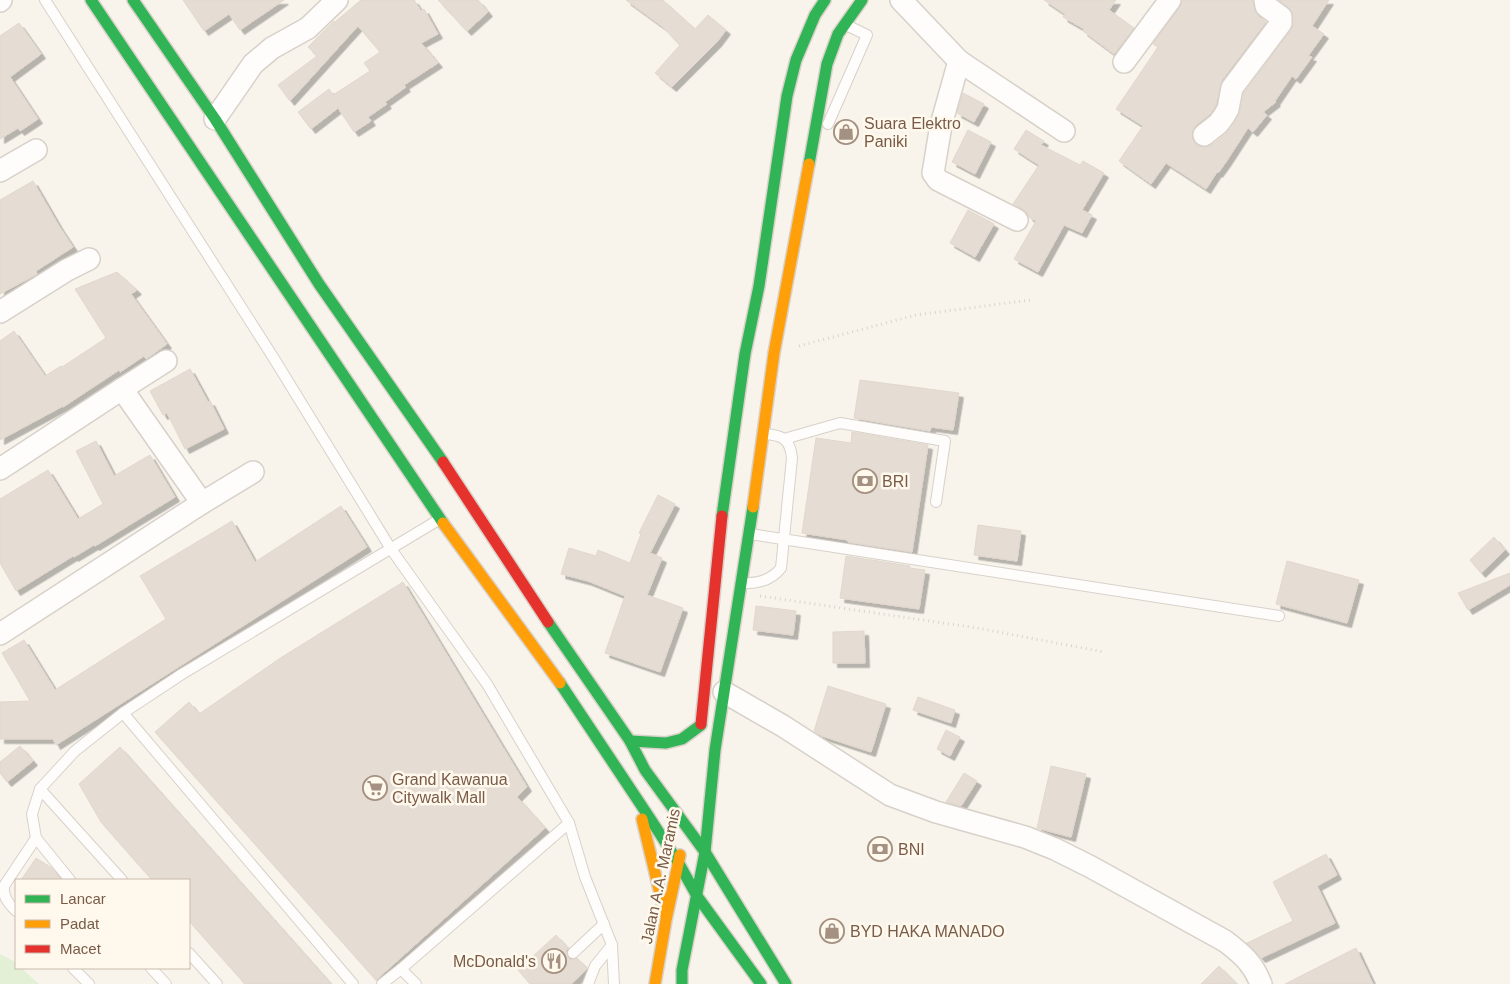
<svg xmlns="http://www.w3.org/2000/svg" width="1510" height="984" viewBox="0 0 1510 984" font-family="Arial,sans-serif">
<defs>
<filter id="shadow"><feDropShadow dx="4.5" dy="4.5" stdDeviation="0" flood-color="#0004"/></filter>
</defs>
<rect width="100%" height="100%" fill="#f8f4ec"/>
<polygon fill="#e3f0d5" points="0,954 15,962 16,968 21,968 39,984 0,984"/>
<g fill="#e5dcd3" stroke="#e2d7cd" filter="url(#shadow)">
<polygon points="183,0 284,0 240,30 229,14 204,31"/>
<polygon points="361,0 414,0 421,11 424,9 438,34 421,43 438,63 404,85 406,87 385,102 387,104 368,117 371,121 354,132 338,108 311,129 298,112 329,89 333,95 370,71 364,63 380,52 358,26 290,101 278,85 317,56 308,47 334,21 335,22"/>
<polygon points="438,0 478,0 488,12 467,31"/>
<polygon points="626,0 663,0 695,29 708,15 726,30 717,42 672,87 655,73 680,45 663,27"/>
<polygon points="1044,0 1116,0 1109,10 1134,28 1114,54 1083,31 1084,29 1063,17 1065,14"/>
<polygon points="1182,0 1253,0 1254,8 1258,16 1266,22 1222,80 1216,105 1214,109 1209,115 1196,125 1193,130 1192,136 1194,142 1199,146 1205,147 1212,145 1226,134 1234,124 1240,112 1244,93 1291,30 1294,23 1292,12 1279,0 1329,0 1312,26 1324,34 1308,56 1312,57 1296,79 1292,76 1275,101 1276,102 1263,112 1267,115 1253,132 1248,128 1226,162 1218,173 1217,172 1206,189 1166,163 1151,184 1119,161 1143,126 1116,109 1158,47 1153,44 1180,7"/>
<polygon points="19,23 41,54 10,77 38,119 20,131 18,128 0,139 0,36"/>
<polygon points="963,93 984,104 974,122 957,113"/>
<polygon points="968,130 991,142 975,174 952,162"/>
<polygon points="1026,130 1044,141 1041,145 1080,165 1083,161 1104,173 1082,210 1092,215 1082,233 1064,225 1038,272 1014,259 1036,221 1029,217 1027,213 1023,209 1013,204 1039,165 1014,149"/>
<polygon points="33,181 59,226 73,247 36,271 37,274 0,294 0,200"/>
<polygon points="968,210 994,224 975,257 950,243"/>
<polygon points="117,272 137,290 131,294 167,344 146,359 144,356 120,372 119,370 63,407 63,406 0,440 0,341 14,331 45,376 61,366 62,367 106,338 75,289"/>
<polygon points="190,369 208,402 210,401 224,429 185,449 167,413 163,415 150,391"/>
<polygon points="860,380 959,393 953,430 931,427 930,431 854,418"/>
<polygon points="852,432 928,445 912,552 848,542 848,540 802,533 816,438 851,443"/>
<polygon points="96,441 114,476 150,455 175,497 95,546 94,545 74,557 73,556 16,591 0,563 0,499 48,470 78,519 103,504 76,451"/>
<polygon points="658,495 675,504 650,553 662,558 647,595 683,608 660,672 605,653 625,596 588,581 561,574 569,548 596,556 598,550 630,563 641,534 639,533"/>
<polygon points="341,506 367,547 56,745 53,739 0,739 0,702 30,701 2,653 24,640 55,690 166,619 140,576 232,521 255,562"/>
<polygon points="978,525 1021,531 1017,561 974,555"/>
<polygon points="1494,537 1505,550 1481,573 1470,560"/>
<polygon points="846,556 910,566 910,568 925,570 919,609 840,598"/>
<polygon points="1287,561 1359,580 1347,623 1276,604"/>
<polygon points="1510,573 1510,585 1468,610 1458,593"/>
<polygon points="403,582 527,787 517,797 545,828 376,980 155,732 189,702 199,714 282,657"/>
<polygon points="756,606 796,611 793,635 753,630"/>
<polygon points="864,631 865,663 833,663 833,632"/>
<polygon points="828,686 886,704 871,752 822,736 814,731"/>
<polygon points="918,697 955,710 951,723 913,710"/>
<polygon points="946,730 960,737 950,756 937,749"/>
<polygon points="20,746 33,761 7,782 0,773 0,762"/>
<polygon points="120,747 331,984 245,984 189,921 189,880 152,880 101,822 79,784"/>
<polygon points="1051,766 1086,774 1071,837 1037,828"/>
<polygon points="964,773 977,781 961,806 946,802"/>
<polygon points="1326,854 1337,875 1317,886 1335,923 1261,958 1247,943 1293,921 1273,882"/>
<polygon points="36,858 52,868 61,880 21,880"/>
<polygon points="556,935 568,948 566,951 568,957 571,960 577,958 587,968 586,970 571,984 530,984 518,970"/>
<polygon points="1356,948 1373,984 1285,984"/>
<polygon points="1219,966 1237,984 1201,984"/>
</g>
<g fill="none" stroke-linecap="round" stroke-linejoin="round">
<defs>
<g id="lane">
<polyline points="45,0 273,357 391,549 487,684 569,823 585,877 612,945 595,966 588,984"/>
<polyline points="828,124 867,35 846,25"/>
<polyline points="784,439 840,423 945,441 936,502"/>
<polyline points="750,534 1279,616"/>
<path d="M 741,583 C 757,584 771,581 781,568 L 792,458 C 790,439 783,435 764,434"/>
<polyline points="123,713 353,984"/>
<polyline points="40,789 122,880"/>
<polyline points="70,880 36,838 32,814 40,789 75,751 123,713 182,674 440,519"/>
<path d="M 16,911 C 8,903 3,897 4,886 L 36,838"/>
<polyline points="612,945 614,984"/>
<polyline points="189,953 217,984"/>
<polyline points="573,953 604,924"/>
<polyline points="73,968 89,984"/>
<polyline points="151,968 166,984"/>
<polyline points="401,969 569,823"/>
<polyline points="382,984 401,969 416,984"/>
</g>
<g id="street">
<polyline points="901,0 959,61 1064,131"/>
<polyline points="0,1 1,0"/>
<polyline points="959,61 941,125 933,173 938,180 1017,220"/>
<polyline points="1124,62 1170,0"/>
<polyline points="215,119 253,64 272,48 308,28 337,0"/>
<polyline points="1204,135 1218,124 1224,116 1228,109 1232,88 1281,23 1281,17 1266,6 1265,0"/>
<polyline points="0,171 36,150"/>
<polyline points="0,312 67,270 89,259"/>
<polyline points="122,389 166,361"/>
<polyline points="0,469 122,389 202,503 253,472"/>
<polyline points="0,634 202,503"/>
<path d="M 724,692 L 783,726 L 890,795 L 936,812 L 1025,837 L 1055,849 L 1091,867 L 1225,941 C 1242,954 1253,963 1261,984"/>
</g>
<g id="fast">
<polyline points="91,0 443,523"/>
<polyline points="133,0 215,119 319,284 443,462"/>
<polyline points="809,164 827,64 838,34 862,0"/>
<polyline points="722,516 745,354 759,286 787,96 796,60 815,15 825,0"/>
<polyline points="548,622 630,741 645,770 705,852 786,984"/>
<polyline points="560,683 651,820 678,862 697,896 761,984"/>
<polyline points="630,741 666,743 682,739 701,725"/>
<polyline points="682,984 682,970 705,852 715,750 753,507"/>
</g>
<g id="slow">
<polyline points="753,507 774,353 809,164"/>
<polyline points="443,523 560,683"/>
<polyline points="642,819 665,914"/>
<polyline points="655,984 666,920 680,855"/>
</g>
<g id="jam">
<polyline points="443,462 548,622"/>
<polyline points="701,724 722,516"/>
</g>
</defs>
<use href="#lane" stroke="#d7d1c9" stroke-width="12"/>
<use href="#street" stroke="#d7d1c9" stroke-width="24"/>
<use href="#fast" stroke="#dad1c9" stroke-width="14"/>
<use href="#slow" stroke="#dad1c9" stroke-width="14"/>
<use href="#jam" stroke="#dad1c9" stroke-width="14"/>
<g stroke="#dad3cd" stroke-width="3" stroke-dasharray="1 4" stroke-linecap="butt">
<polyline points="799,346 916,315 1031,300"/>
<polyline points="760,596 977,628 1104,652"/>
</g>
<use href="#lane" stroke="#fefdfc" stroke-width="10"/>
<use href="#street" stroke="#fefdfc" stroke-width="21"/>
<use href="#fast" stroke="#30b455" stroke-width="11"/>
<use href="#slow" stroke="#ff9f0a" stroke-width="11"/>
<use href="#jam" stroke="#e5322d" stroke-width="11"/>
</g>
<defs>
<symbol id="shop-ring" viewBox="-11 -11 22 22"><circle r="9.5" fill="#fff9ed" stroke="#a59181" stroke-width="1.5"/><path d="M-5-2.5h2.3a2.7 3.5 0 0 1 5.4 0H5L5.5 6h-11ZM-1.5-2.5h3a1.5 2.3 0 0 0-3 0Z" fill="#a59181"/></symbol>
<symbol id="bank-ring" viewBox="-11 -11 22 22"><circle r="9.5" fill="#fff9ed" stroke="#a59181" stroke-width="1.5"/><path d="M-6-4H6V4H-6ZM0-2.3a2.3 2.3 0 1 0 0 4.6a2.3 2.3 0 1 0 0-4.6Z" fill="#a59181"/></symbol>
<symbol id="supermarket-ring" viewBox="-11 -11 22 22"><circle r="9.5" fill="#fff9ed" stroke="#a59181" stroke-width="1.5"/><path d="M-6-5.5h2.5l.6 2H6L4.5 2H-2.5L-4.4-4H-6ZM-1.5 3.2a1.3 1.3 0 1 0 .1 0ZM3 3.2a1.3 1.3 0 1 0 .1 0Z" fill="#a59181"/></symbol>
<symbol id="restaurant-ring" viewBox="-11 -11 22 22"><circle r="9.5" fill="#fff9ed" stroke="#a59181" stroke-width="1.5"/><path d="M-5-6h1v4h1v-4h1v4h1v-4h1v5L-1.5 .5V6h-2V.5L-5-1ZM5-6V6H3V1.5H1.5Q1.5-4 5-6Z" fill="#a59181"/></symbol>
</defs>
<g fill-rule="evenodd">
<use href="#shop-ring" x="832" y="118" width="28" height="28"/>
<use href="#bank-ring" x="851" y="467" width="28" height="28"/>
<use href="#supermarket-ring" x="361" y="774" width="28" height="28"/>
<use href="#bank-ring" x="866" y="835" width="28" height="28"/>
<use href="#shop-ring" x="818" y="917" width="28" height="28"/>
<use href="#restaurant-ring" x="540" y="947" width="28" height="28"/>
</g>
<g text-anchor="middle" stroke-width="5" stroke-linejoin="round" paint-order="stroke">
<g font-size="16" fill="#795b48" stroke="#fff9ed" text-anchor="start">
<text x="864" y="129">Suara Elektro<tspan x="864" dy="18">Paniki</tspan></text>
<text x="882" y="487">BRI</text>
<text x="392" y="785">Grand Kawanua<tspan x="392" dy="18">Citywalk Mall</tspan></text>
<text x="898" y="855">BNI</text>
<text x="850" y="937">BYD HAKA MANADO</text>
<text x="536" y="967" text-anchor="end">McDonald's</text>
</g>
<g font-size="16" fill="#795b48" stroke="#fff9ed">
<text transform="translate(660 876) rotate(-78)" y="6">Jalan A.A. Maramis</text>
</g>
</g>
<rect x="15" y="879" width="175" height="90" fill="#fff9ed" stroke="#c9baab"/>
<rect x="25" y="895" width="25" height="8" fill="#30b455" stroke="#c9baab"/>
<text x="60" y="904" font-size="15" fill="#795b48">Lancar</text>
<rect x="25" y="920" width="25" height="8" fill="#ff9f0a" stroke="#c9baab"/>
<text x="60" y="929" font-size="15" fill="#795b48">Padat</text>
<rect x="25" y="945" width="25" height="8" fill="#e5322d" stroke="#c9baab"/>
<text x="60" y="954" font-size="15" fill="#795b48">Macet</text>
</svg>
